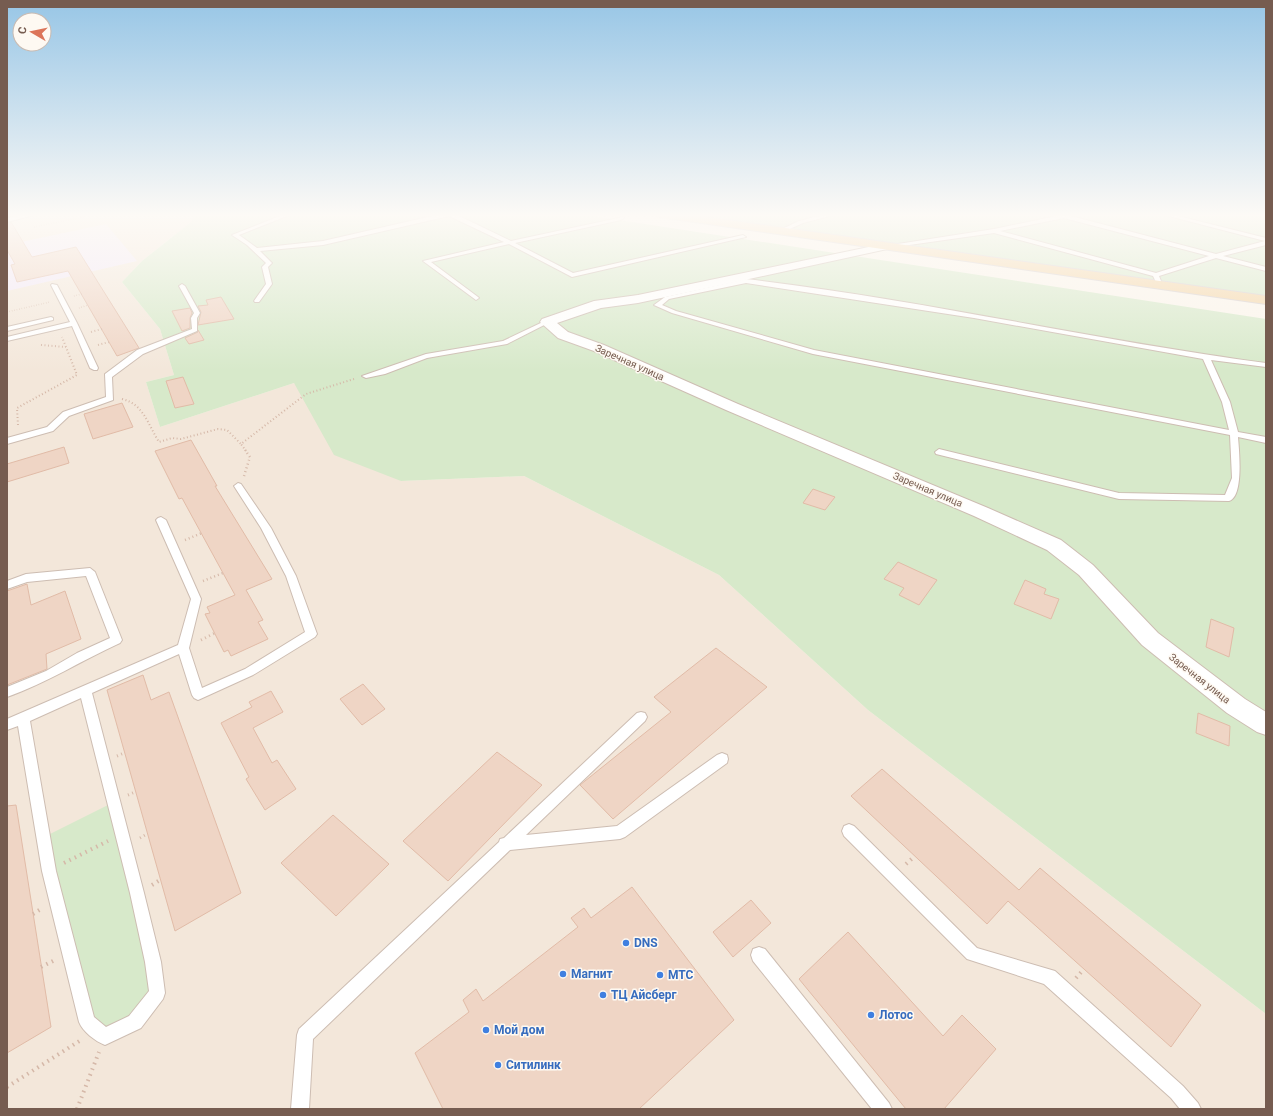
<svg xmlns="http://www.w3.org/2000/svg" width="1273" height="1116" viewBox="0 0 1273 1116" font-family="Roboto,sans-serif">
<rect width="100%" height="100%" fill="#fbf5ec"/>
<polygon fill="#f3e7da" points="7,214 194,214 191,222 142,261 122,282 160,329 174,375 146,382 160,427 294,383 401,481 524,476 719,575 868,710 1266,1014 1266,1109 7,1109"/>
<polygon fill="#f2e8f8" points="106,224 137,261 7,291 7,245"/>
<g fill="#d7e9ca">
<polygon points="194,214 580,214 1266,319 1266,1014 868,710 719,575 524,476 401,481 334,455 294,383 160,427 146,382 174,375 160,329 122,282 142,261 191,222"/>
<polygon points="687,214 1266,214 1266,297"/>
<polygon points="110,804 148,964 152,994 133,1018 107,1031 92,1018 62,898 48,835"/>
</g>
<g fill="#efd5c5" stroke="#e1bba7">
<polygon points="11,222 32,257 76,247 139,348 117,356 68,271 17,282 11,265 15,264 7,250 7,223"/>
<polygon points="221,297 234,319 198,325 201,312 198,306 208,305 206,300"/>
<polygon points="190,308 192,313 190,318 190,328 182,331 172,311"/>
<polygon points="198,330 204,340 189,344 185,338 198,332"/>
<polygon points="183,377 194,404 175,408 166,381"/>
<polygon points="122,403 133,427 93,439 84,414"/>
<polygon points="191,440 217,486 215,486 272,579 246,590 263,620 258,622 268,639 231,656 228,650 224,652 205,614 210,613 207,607 235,595 182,498 179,499 155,451"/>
<polygon points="64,447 69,463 7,482 7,464"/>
<polygon points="813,489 835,497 825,510 803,503"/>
<polygon points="898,562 937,580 919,605 899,595 904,588 884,579"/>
<polygon points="1025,580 1046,589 1044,594 1059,599 1051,619 1014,604"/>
<polygon points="27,584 31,605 65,591 81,639 46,654 47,669 7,685 7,591"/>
<polygon points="1211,619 1234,628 1229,657 1206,647"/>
<polygon points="716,648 767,687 613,819 580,785 671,712 654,697"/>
<polygon points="143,675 151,700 169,692 241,893 175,931 107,690"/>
<polygon points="363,684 385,709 362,725 340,699"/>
<polygon points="271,691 283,712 253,728 272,763 277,760 296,789 265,810 246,779 249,777 221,723 252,707 249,702"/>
<polygon points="1198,713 1230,726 1229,746 1196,733"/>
<polygon points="497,752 542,785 448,881 403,841"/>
<polygon points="882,769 1019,890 1040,868 1201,1005 1171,1047 1008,901 987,924 851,796"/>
<polygon points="16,805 51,1027 7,1053 7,806"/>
<polygon points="333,815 389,864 336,916 281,863"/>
<polygon points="632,887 734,1020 639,1109 443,1109 415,1053 469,1012 463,1000 476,989 483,1001 578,927 571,918 584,908 591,918"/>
<polygon points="751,900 771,923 733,957 713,932"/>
<polygon points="848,932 943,1036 962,1015 996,1049 944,1109 906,1109 799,979"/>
</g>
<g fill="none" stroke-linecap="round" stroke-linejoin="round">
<defs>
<g id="lane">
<polygon points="27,214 38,214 7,222 7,218"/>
<polygon points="285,214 292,214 239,235 257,248 323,241 441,214 455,214 511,241 623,217 624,218 621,220 515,243 573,273 743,235 746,237 572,277 509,244 431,262 478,297 479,298 476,300 423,261 504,242 449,216 323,245 260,251 272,263 268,267 272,284 259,302 255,302 254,301 266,284 262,267 266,263 247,245 232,235"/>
<polygon points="827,214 837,214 803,223 783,232 778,231 799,221"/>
<path d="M 1066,214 L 1072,214 L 1071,216 L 1216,254 L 1265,241 L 1161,214 L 1170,214 L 1266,238 L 1266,245 L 1223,256 L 1266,267 L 1266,271 L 1216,258 L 1159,276 L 1161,281 L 1158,283 L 1156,282 L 1153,276 L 994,233 L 888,248 L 885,246 L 994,229 ZM 1064,218 L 1209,256 L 1156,273 L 1000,231 Z"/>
<path d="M 746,279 C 920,299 1092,340 1266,363 L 1266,367 L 1211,360 L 1230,402 L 1238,432 L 1266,437 L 1266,443 L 1238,437 C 1239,450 1244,497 1229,501 L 1119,499 L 936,454 L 935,452 L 939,449 L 1119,493 L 1225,495 L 1232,478 L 1230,435 L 813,354 L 672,313 L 654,305 L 665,297 ZM 746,283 L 974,318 L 1203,359 L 1222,402 L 1229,430 L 814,350 L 676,311 L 662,305 L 669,299 Z"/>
<polygon points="52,284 57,285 77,323 98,368 97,370 94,370 90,368 72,326 7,341 7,337 70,322 51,285"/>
<polygon points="182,284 185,286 200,313 197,318 197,331 143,354 112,377 113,400 69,416 53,431 7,444 7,438 47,427 63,412 106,397 105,374 137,350 192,329 191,318 194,313 179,286"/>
<polygon points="51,317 53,318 53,320 7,331 7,327"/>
<polygon points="545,321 550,322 507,344 427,358 385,374 366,378 362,376 426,354 503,341"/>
<path d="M 238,483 L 241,484 L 271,528 L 296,576 L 317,634 L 315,637 L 253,675 L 198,700 L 194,698 L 192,695 L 179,654 L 92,693 L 144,893 L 161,962 L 165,993 L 163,999 L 141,1028 L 105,1045 C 95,1041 83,1032 79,1022 L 42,871 L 18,726 L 7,730 L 7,719 L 178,645 L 191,599 L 156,520 L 158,518 L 161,517 L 166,520 L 201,599 L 189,648 L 202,688 L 245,669 L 305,632 L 286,576 L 261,528 L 234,486 ZM 81,698 L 130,893 L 145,962 L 149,991 L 129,1016 L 106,1027 L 94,1017 L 56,871 L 30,721 Z"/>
<path d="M 90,568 L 95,572 L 122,640 L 120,643 C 82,660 47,683 7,697 L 7,687 L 46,671 L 77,653 L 110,638 L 86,576 L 27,582 L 7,589 L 7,581 L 26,574 Z"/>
<polygon points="641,712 645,713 647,717 645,721 526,835 617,826 717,755 722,753 727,755 728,759 727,763 625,837 620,839 510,850 313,1039 309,1109 291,1109 297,1035 299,1029 499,842 500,839 504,838 637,713"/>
<polygon points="849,824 854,826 977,948 1055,971 1183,1086 1198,1103 1201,1109 1180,1109 1171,1098 1044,984 967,959 844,836 842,831 844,826"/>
<polygon points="759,947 765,949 889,1103 892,1109 872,1109 753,961 751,955 753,949"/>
</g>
<polygon id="street" points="888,243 892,244 894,246 892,248 638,303 601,308 557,323 568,332 604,345 738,404 988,508 1061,540 1093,565 1158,633 1245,699 1266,712 1266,735 1257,732 1227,713 1142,645 1079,575 1047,550 974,516 726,410 594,351 558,338 540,322 542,319 594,301 638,295"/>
<polygon id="primary" points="653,214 685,214 1266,296 1266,304 659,217"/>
</defs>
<use href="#lane" stroke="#cdbdb2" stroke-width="2"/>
<use href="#street" stroke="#cdbdb2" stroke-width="2"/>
<use href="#primary" stroke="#d9d1ce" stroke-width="2"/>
<g stroke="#d5b8a8" stroke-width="1.5" stroke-dasharray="0.5 2" stroke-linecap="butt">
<polyline points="34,227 84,217 82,214"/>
<polyline points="74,296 82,294"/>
<polyline points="79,308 88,305"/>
<polyline points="7,312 50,302"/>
</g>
<g stroke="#d5b8a8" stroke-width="2" stroke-dasharray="1 2.5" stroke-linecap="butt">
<polyline points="91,332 102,329"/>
<polyline points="41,345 66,347"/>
<polyline points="98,345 109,342"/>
<path d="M 122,399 C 144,404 148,425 159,442 L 172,438 L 181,439 L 218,429 L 227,430 L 241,444"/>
<polyline points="18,425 17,408 77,375 62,337"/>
<polyline points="246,451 241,444 306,394 354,379"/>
</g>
<g stroke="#d5b8a8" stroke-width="2.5" stroke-dasharray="1 3" stroke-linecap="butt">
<polyline points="244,476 250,457 245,450"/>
<polyline points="185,540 202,533"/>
<polyline points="203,581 223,573"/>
</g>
<g stroke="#d5b8a8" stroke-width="3" stroke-dasharray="1 3.5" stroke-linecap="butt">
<polyline points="201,640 215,633"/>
<polyline points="117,756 124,753"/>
<polyline points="128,795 135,792"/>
<polyline points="140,838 147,834"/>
</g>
<g stroke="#d5b8a8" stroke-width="4" stroke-dasharray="1.5 4.5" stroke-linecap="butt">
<polyline points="64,863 108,841"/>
<polyline points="906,864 915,856"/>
<polyline points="152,885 160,880"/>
<polyline points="33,914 41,909"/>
<polyline points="41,967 55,960"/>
<polyline points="1076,978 1084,969"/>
<polyline points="7,1087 81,1040"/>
<polyline points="77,1109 99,1052"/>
</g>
<use href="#lane" fill="#fff" fill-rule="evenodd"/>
<use href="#street" fill="#fff" fill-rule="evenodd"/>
<use href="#primary" fill="#f4d7aa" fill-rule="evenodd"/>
</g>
<linearGradient id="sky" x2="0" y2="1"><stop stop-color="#98c6e6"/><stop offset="0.58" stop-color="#fdfaf6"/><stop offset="1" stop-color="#fdfaf6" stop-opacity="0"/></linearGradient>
<rect width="1273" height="371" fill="url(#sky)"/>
<g fill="#3f7fe0" stroke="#fef9f2" stroke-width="1.5">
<circle cx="626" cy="943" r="4"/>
<circle cx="563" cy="974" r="4"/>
<circle cx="660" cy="975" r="4"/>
<circle cx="603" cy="995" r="4"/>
<circle cx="871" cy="1015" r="4"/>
<circle cx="486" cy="1030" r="4"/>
<circle cx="498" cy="1065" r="4"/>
</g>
<g text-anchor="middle" stroke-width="3" stroke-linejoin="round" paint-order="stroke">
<g font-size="10" fill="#765c50" stroke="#fef9f2">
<text transform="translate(630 362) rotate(24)" y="4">Заречная улица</text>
<text transform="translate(928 489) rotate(23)" y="4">Заречная улица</text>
<text transform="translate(1200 678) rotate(38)" y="4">Заречная улица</text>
</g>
<g font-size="12" font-weight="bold" fill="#366cbe" stroke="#fef9f2" text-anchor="start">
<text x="634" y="947">DNS</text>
<text x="571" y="978">Магнит</text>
<text x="668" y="979">МТС</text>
<text x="611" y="999">ТЦ Айсберг</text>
<text x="879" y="1019">Лотос</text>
<text x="494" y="1034">Мой дом</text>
<text x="506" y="1069">Ситилинк</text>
</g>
</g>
<rect width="1273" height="1116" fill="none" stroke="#765c50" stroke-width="16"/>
<g transform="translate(32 32) rotate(279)"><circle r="19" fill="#fef9f2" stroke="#c8bab1"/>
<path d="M0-3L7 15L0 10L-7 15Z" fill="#dc755a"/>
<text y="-6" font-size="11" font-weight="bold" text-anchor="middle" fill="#765c50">С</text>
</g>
</svg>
